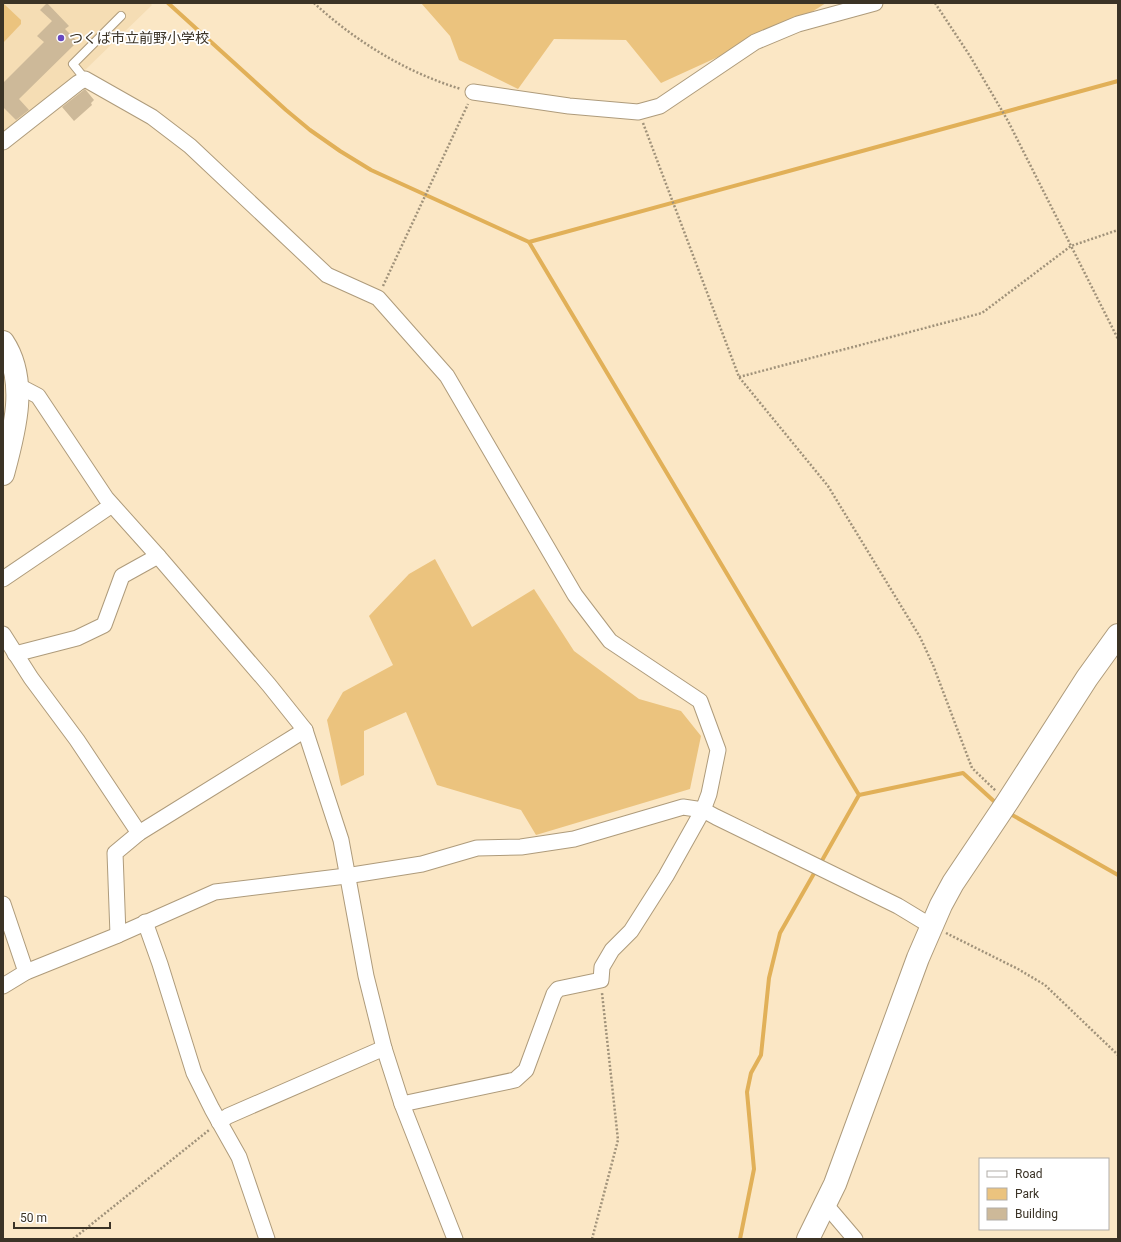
<svg xmlns="http://www.w3.org/2000/svg" width="1121" height="1242" viewBox="0 0 1121 1242" font-family="Roboto,'Noto Sans JP',sans-serif">
<rect width="100%" height="100%" fill="#fbe7c5"/>
<polygon fill="#f5ddb4" points="3,3 150,3 152,5 84,71 3,137"/>
<g fill="#ebc37e">
<polygon points="3,3 21,20 21,24 3,43"/>
<polygon points="421,3 826,3 799,20 661,83 626,40 554,39 518,89 459,60 450,36"/>
<polygon points="435,559 472,627 534,589 574,651 639,699 681,711 701,736 690,789 536,835 521,810 437,785 406,712 364,731 364,775 341,786 327,720 343,692 393,665 369,616 409,574"/>
</g>
<g fill="none" stroke-linecap="round" stroke-linejoin="round">
<g stroke="#e1b058" stroke-width="4">
<polyline points="168,3 286,110 310,130 340,151 371,170 529,242 1118,81"/>
<polyline points="529,242 859,795 820,864"/>
<polyline points="859,795 963,773 997,804"/>
<polyline points="1007,812 1118,875"/>
<polyline points="740,1239 754,1169 747,1092 751,1073 761,1055 769,978 780,933 816,870"/>
</g>
</g>
<g fill="#cdb999">
<polygon points="47,3 69,26 65,29 76,40 72,44 74,45 19,99 29,110 16,120 3,107 3,83 44,42 37,36 52,21 40,10"/>
<polygon points="85,89 94,100 91,103 92,105 74,121 62,107"/>
</g>
<g fill="none" stroke-linecap="round" stroke-linejoin="round">
<defs>
<polyline id="lane" points="85,79 73,64 121,16"/>
<g id="street">
<polyline points="473,92 569,106 638,112 660,106 755,42 798,24 875,3"/>
<polyline points="3,142 78,83 85,79 152,117 190,146 327,275 378,298 447,376 575,595 610,641 700,701 718,750 709,794 703,810 666,876 631,931 612,950 602,967 601,980 558,989 554,994 526,1070 515,1080 402,1104"/>
<polyline points="17,385 38,396 106,498 158,556 269,685 305,730 341,840 366,976 384,1048 402,1104 455,1239"/>
<polyline points="3,579 112,505"/>
<polyline points="3,634 31,678 77,740 139,833"/>
<polyline points="15,654 77,638 104,625 122,576 158,556"/>
<polyline points="3,904 26,972"/>
<polyline points="145,922 160,964 194,1073 212,1109 239,1157 267,1239"/>
<polyline points="118,935 115,853 139,833 305,730"/>
<polyline points="3,986 26,972 118,935 215,892 346,876 422,864 477,848 521,847 574,839 683,807 703,810 716,817 898,906 931,926"/>
<polyline points="219,1122 228,1116 384,1048"/>
<polyline points="826,1205 855,1239"/>
</g>
<g id="secondary">
<path d="M 3,342 C 29,381 14,433 3,474"/>
<polyline points="808,1239 835,1184 918,958 941,905 953,883 1008,801 1087,678 1118,635"/>
</g>
</defs>
<use href="#lane" stroke="#ae9b7b" stroke-width="10"/>
<use href="#street" stroke="#ae9b7b" stroke-width="17"/>
<use href="#secondary" stroke="#ae9b7b" stroke-width="24"/>
<g stroke="#a0927a" stroke-width="2.5" stroke-dasharray="2 2" stroke-linecap="butt">
<path d="M 314,3 C 355,41 407,73 461,89"/>
<polyline points="935,3 970,56 1008,121 1118,339"/>
<polyline points="643,123 739,377 828,486 920,637 933,665 972,768 996,791"/>
<polyline points="383,286 468,104"/>
<polyline points="739,377 982,313 1071,246 1118,230"/>
<polyline points="946,933 1018,969 1045,985 1118,1055"/>
<polyline points="73,1239 209,1130"/>
<polyline points="592,1239 618,1140 602,993"/>
</g>
<use href="#lane" stroke="#fff" stroke-width="8"/>
<use href="#street" stroke="#fff" stroke-width="15"/>
<use href="#secondary" stroke="#fff" stroke-width="22"/>
</g>
<circle fill="#6749c1" stroke="#fff" stroke-width="1.5" cx="61" cy="38" r="4"/>
<g text-anchor="middle" stroke-width="3.5" stroke-linejoin="round" paint-order="stroke">
<g font-size="14" fill="#3b3326" stroke="#fff" text-anchor="start">
<text x="69" y="43">つくば市立前野小学校</text>
</g>
</g>
<rect width="1121" height="1242" fill="none" stroke="#3b3326" stroke-width="8"/>
<rect x="979" y="1158" width="130" height="72" fill="#ffffff" stroke="#b1ada8"/>
<rect x="987" y="1171" width="20" height="6" fill="#ffffff" stroke="#b1ada8"/>
<text x="1015" y="1178" font-size="12" fill="#3b3326">Road</text>
<rect x="987" y="1188" width="20" height="12" fill="#ebc37e" stroke="#b1ada8"/>
<text x="1015" y="1198" font-size="12" fill="#3b3326">Park</text>
<rect x="987" y="1208" width="20" height="12" fill="#cdb999" stroke="#b1ada8"/>
<text x="1015" y="1218" font-size="12" fill="#3b3326">Building</text>
<path d="M14 1222v6h96v-6" fill="none" stroke="#3b3326" stroke-width="2"/>
<text x="20" y="1222" font-size="12" fill="#3b3326" stroke="#ffffff" stroke-width="3" paint-order="stroke">50 m</text>
</svg>
